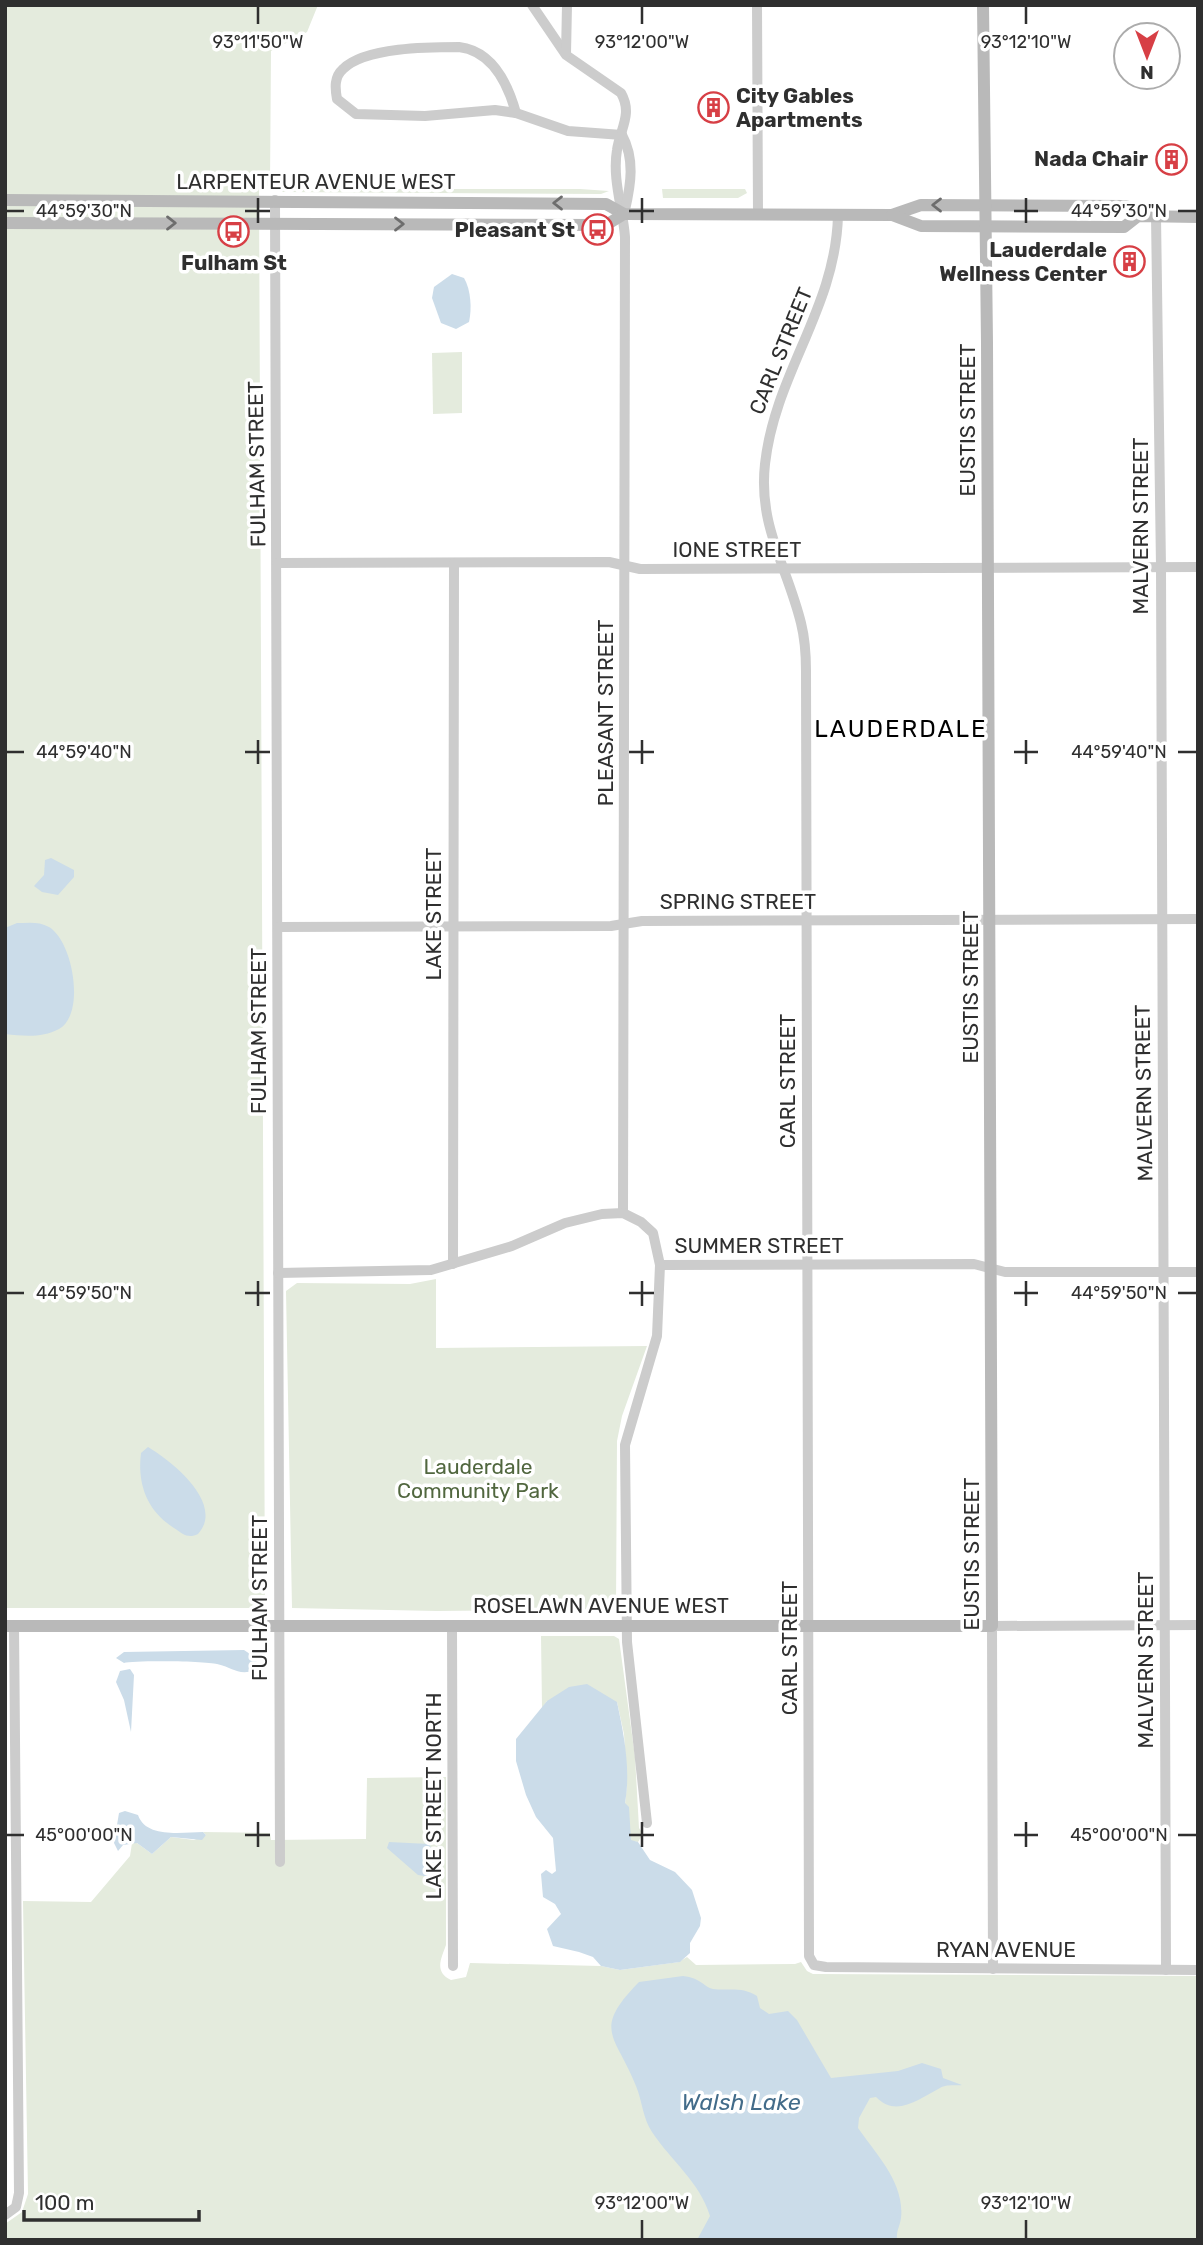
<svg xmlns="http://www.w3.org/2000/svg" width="1203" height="2245" viewBox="0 0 1203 2245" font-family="Rubik,sans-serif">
<rect width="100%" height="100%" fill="#fff"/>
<g fill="#e4ebdd">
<polygon points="5,5 318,5 307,32 271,51 270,186 259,186 265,1608 5,1608"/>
<polygon points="282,189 580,189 609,191 601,194 281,192"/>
<polygon points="662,189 745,189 747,193 738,198 663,198"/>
<polygon points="462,352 462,413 433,414 432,353"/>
<polygon points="436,1279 436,1348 647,1346 622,1416 617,1441 616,1609 437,1611 292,1608 286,1291 297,1283 410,1284"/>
<polygon points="541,1636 614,1636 619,1639 635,1757 639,1828 643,1834 638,1842 631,1841 625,1804 627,1784 624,1734 617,1702 547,1701 542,1708"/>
<path d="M 446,1777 L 446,1945 C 441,1959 434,1972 451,1980 L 466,1977 L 470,1963 L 601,1966 L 620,1970 L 679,1962 L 687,1957 L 696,1965 L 795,1964 L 801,1962 L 807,1971 L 813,1974 L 1198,1976 L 1198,2240 L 5,2240 L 5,2224 L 22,2212 L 28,2194 L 23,1901 L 91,1902 L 130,1856 L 132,1843 L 137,1843 L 152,1854 L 171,1837 L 194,1840 L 206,1835 L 203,1832 L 270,1833 L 271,1840 L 366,1839 L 367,1778 Z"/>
</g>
<g fill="#cbdce9">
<path d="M 452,274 L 464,278 C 471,290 472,309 469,322 L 456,329 L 441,323 L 432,298 L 434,287 Z"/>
<polygon points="51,858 74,870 74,877 58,895 42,892 34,886 44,875 45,860"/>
<path d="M 17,923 C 28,923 39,921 49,927 C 73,941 86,1014 59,1029 C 42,1038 24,1036 5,1034 L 5,928 Z"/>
<path d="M 148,1447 C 173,1462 225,1504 198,1534 C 188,1539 183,1534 174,1528 C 147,1511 137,1484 141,1453 Z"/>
<path d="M 244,1650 L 256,1658 L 258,1670 C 236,1676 235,1668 217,1664 C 207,1661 133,1660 124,1663 L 116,1658 L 124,1652 Z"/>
<polygon points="130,1669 134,1675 131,1732 124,1700 116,1682 120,1671"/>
<path d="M 587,1684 L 617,1702 C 624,1735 631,1770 625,1803 L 629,1807 L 631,1840 L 638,1842 L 650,1860 L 675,1872 L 692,1890 L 701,1918 L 700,1926 L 690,1943 L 690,1953 L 680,1962 L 620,1970 L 601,1966 L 593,1957 L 579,1952 L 553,1946 L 547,1929 L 561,1914 L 555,1904 L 543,1897 L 541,1874 L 546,1870 L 552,1874 L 556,1871 L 553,1838 L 536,1817 L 526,1795 L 516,1761 L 516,1739 L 547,1701 L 569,1687 Z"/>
<path d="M 125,1811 L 138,1815 C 146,1839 184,1832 203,1832 L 206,1835 L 202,1840 L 171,1837 L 152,1854 L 137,1843 L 123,1845 L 118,1851 L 114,1843 L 119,1813 Z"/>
<polygon points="389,1842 429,1844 434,1853 435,1873 430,1877 418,1875 387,1848"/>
<path d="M 683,1976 C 701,1978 704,1987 713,1989 C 730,1991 741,1986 757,1996 L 760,2008 L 769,2014 L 788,2011 L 797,2020 L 831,2078 L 898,2071 L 922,2063 L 941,2069 L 943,2078 L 962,2085 C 956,2086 946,2084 940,2088 C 919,2099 896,2118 876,2097 L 870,2098 L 859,2118 L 858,2128 C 876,2154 905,2183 901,2218 C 900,2226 896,2231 897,2240 L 697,2240 L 710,2216 C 699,2181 672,2162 652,2132 C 643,2119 642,2100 636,2086 C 616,2035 591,2031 639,1982 Z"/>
</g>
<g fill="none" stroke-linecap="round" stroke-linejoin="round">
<g stroke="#ccc" stroke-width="10">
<path d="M 532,5 L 566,55 L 621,93 C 633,114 620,129 617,150 C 612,179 623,209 625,237 L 623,1213"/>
<polyline points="757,5 758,215"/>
<path d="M 459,47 C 492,51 508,84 516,113 L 495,110 L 425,116 L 356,114 L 337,99 C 335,88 334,77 343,69 C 365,47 430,47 459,47 Z"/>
<polyline points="566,54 567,5"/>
<polyline points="516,113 568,131 622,135"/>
<path d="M 622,135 C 635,159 631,184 625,210"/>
<polyline points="275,200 280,1862"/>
<path d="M 838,215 C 836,308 775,373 765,464 C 758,526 787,566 801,623 C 805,639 806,655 806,671 L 809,1956 L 814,1965 L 826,1967 L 1198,1970"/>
<polyline points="1156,216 1161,567 1166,1970"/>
<polyline points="277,563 609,562 640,569 1198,567"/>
<polyline points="278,927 611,926 642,921 1198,919"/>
<polyline points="453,1264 454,563"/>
<polyline points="660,1265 974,1264 1005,1272 1198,1272"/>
<polyline points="278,1273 431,1270 512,1246 565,1223 602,1214 623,1213 641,1222 653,1233 660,1265 657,1336 625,1445 627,1642 647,1823"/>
<polyline points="452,1626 453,1966"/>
<polyline points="993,1969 992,1626 1198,1625"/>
<polyline points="5,2215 16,2207 19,2193 14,1626"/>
</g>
<g stroke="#b9b9b9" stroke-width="12">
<polyline points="5,200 606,204 624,214 892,215 921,205 1126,206 1138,216"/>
<polyline points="892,215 921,226 1124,227 1138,216 1198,217"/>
<polyline points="5,223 606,225 624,214"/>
<polyline points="5,1626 992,1626 987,343 983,5"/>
</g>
</g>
<defs><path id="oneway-chevron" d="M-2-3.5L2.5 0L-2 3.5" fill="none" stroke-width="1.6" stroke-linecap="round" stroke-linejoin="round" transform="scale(1.75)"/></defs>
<g stroke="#6d6d6d">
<use href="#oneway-chevron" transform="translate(558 203) rotate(-180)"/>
<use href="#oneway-chevron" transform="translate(937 205) rotate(180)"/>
<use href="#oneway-chevron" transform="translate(171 223)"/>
<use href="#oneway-chevron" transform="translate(399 224)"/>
</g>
<path fill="none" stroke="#2f2f2f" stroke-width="2.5" d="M 258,7 L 258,24M 642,7 L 642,24M 1026,7 L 1026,24M 258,198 L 258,223M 642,198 L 642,223M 1026,198 L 1026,223M 7,211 L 24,211M 245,211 L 270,211M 629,211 L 654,211M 1014,211 L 1038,211M 1178,211 L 1196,211M 258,740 L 258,764M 642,740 L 642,764M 1026,740 L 1026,764M 7,752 L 24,752M 245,752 L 270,752M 629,752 L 654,752M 1014,752 L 1038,752M 1178,752 L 1196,752M 258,1281 L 258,1306M 642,1281 L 642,1306M 1026,1281 L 1026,1306M 7,1293 L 24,1293M 245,1293 L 270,1293M 629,1293 L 654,1293M 1014,1293 L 1038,1293M 1178,1293 L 1196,1293M 258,1822 L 258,1847M 642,1822 L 642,1847M 1026,1822 L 1026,1847M 7,1835 L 24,1835M 245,1835 L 270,1835M 629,1835 L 654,1835M 1014,1835 L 1038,1835M 1178,1835 L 1196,1835M 642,2220 L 642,2238M 1026,2220 L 1026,2238"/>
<defs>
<symbol id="building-ring" viewBox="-11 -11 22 22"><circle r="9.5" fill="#fff" stroke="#d73f45" stroke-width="1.5"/><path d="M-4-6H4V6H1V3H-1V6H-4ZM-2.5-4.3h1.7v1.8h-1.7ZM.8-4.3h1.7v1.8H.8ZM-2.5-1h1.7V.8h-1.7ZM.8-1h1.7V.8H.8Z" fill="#d73f45"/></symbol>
<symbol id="bus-ring" viewBox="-11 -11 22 22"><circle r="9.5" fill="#fff" stroke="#d73f45" stroke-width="1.5"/><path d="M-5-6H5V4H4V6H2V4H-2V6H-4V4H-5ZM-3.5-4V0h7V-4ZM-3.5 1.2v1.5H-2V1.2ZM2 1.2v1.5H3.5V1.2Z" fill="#d73f45"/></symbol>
</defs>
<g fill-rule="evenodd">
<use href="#building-ring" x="696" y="90" width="35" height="35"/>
<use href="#building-ring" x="1154" y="142" width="35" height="35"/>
<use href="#bus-ring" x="580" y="212" width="35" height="35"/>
<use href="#bus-ring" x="216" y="214" width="35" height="35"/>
<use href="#building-ring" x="1112" y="244" width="35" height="35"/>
</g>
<g text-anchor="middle" stroke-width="7" stroke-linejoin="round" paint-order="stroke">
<g font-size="21" font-weight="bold" fill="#2f2f2f" stroke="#fff" text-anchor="end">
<text x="736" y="103" text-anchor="start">City Gables<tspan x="736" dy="24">Apartments</tspan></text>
<text x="1148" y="166">Nada Chair</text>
<text x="575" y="237">Pleasant St</text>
<text x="1107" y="257">Lauderdale<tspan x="1107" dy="24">Wellness Center</tspan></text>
<text x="234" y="270" text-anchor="middle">Fulham St</text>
</g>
<g font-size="21" fill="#2f2f2f" stroke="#fff">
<text x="316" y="189">LARPENTEUR AVENUE WEST</text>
<text transform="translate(781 351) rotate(-68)" y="7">CARL STREET</text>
<text transform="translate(968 420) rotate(-90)" y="7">EUSTIS STREET</text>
<text transform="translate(257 464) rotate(-91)" y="7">FULHAM STREET</text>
<text transform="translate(1141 526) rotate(-90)" y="7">MALVERN STREET</text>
<text x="737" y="557">IONE STREET</text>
<text transform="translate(606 713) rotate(-90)" y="7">PLEASANT STREET</text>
<text x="738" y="909">SPRING STREET</text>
<text transform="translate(434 914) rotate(-90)" y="7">LAKE STREET</text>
<text transform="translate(971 987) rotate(-90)" y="7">EUSTIS STREET</text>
<text transform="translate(259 1031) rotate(-90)" y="7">FULHAM STREET</text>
<text transform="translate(788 1081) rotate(-90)" y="7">CARL STREET</text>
<text transform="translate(1144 1093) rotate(-91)" y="7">MALVERN STREET</text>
<text x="759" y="1253">SUMMER STREET</text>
<text transform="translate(972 1554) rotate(-90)" y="7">EUSTIS STREET</text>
<text transform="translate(260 1598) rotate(-90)" y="7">FULHAM STREET</text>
<text x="601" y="1613">ROSELAWN AVENUE WEST</text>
<text transform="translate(790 1648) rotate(-90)" y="7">CARL STREET</text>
<text transform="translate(1146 1660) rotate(-90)" y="7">MALVERN STREET</text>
<text transform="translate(434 1796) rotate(-90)" y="7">LAKE STREET NORTH</text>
<text x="1006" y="1957">RYAN AVENUE</text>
</g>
<g font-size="21" fill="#51673f" stroke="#fff">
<text x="478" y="1474">Lauderdale<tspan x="478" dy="24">Community Park</tspan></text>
</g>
<g font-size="23" font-style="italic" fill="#436c8a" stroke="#fff">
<text x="741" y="2110">Walsh Lake</text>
</g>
<g font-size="24" letter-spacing="2" fill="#000" stroke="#fff">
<text x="901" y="737">LAUDERDALE</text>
</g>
</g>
<g font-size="18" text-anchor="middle" fill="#2f2f2f" stroke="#fff" stroke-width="7" stroke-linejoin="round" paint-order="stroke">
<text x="258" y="48">93°11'50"W</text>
<text x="642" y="48">93°12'00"W</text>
<text x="1026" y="48">93°12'10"W</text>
<text x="1119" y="217">44°59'30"N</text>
<text x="84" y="217">44°59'30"N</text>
<text x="1119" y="758">44°59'40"N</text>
<text x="84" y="758">44°59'40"N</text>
<text x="1119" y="1299">44°59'50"N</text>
<text x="84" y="1299">44°59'50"N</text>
<text x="1119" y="1841">45°00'00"N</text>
<text x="84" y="1841">45°00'00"N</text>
<text x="642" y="2209">93°12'00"W</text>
<text x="1026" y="2209">93°12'10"W</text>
</g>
<rect width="1203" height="2245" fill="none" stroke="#2f2f2f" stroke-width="14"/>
<g transform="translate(1147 56) rotate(180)"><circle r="33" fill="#ffffff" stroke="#acacac" stroke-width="2"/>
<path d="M0-5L12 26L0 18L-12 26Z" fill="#d73f45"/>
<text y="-10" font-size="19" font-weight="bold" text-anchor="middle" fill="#2f2f2f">N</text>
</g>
<path d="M24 2210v10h175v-10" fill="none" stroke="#2f2f2f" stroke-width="3.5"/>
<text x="35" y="2210" font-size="21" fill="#2f2f2f" stroke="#ffffff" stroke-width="5" paint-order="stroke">100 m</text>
</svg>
